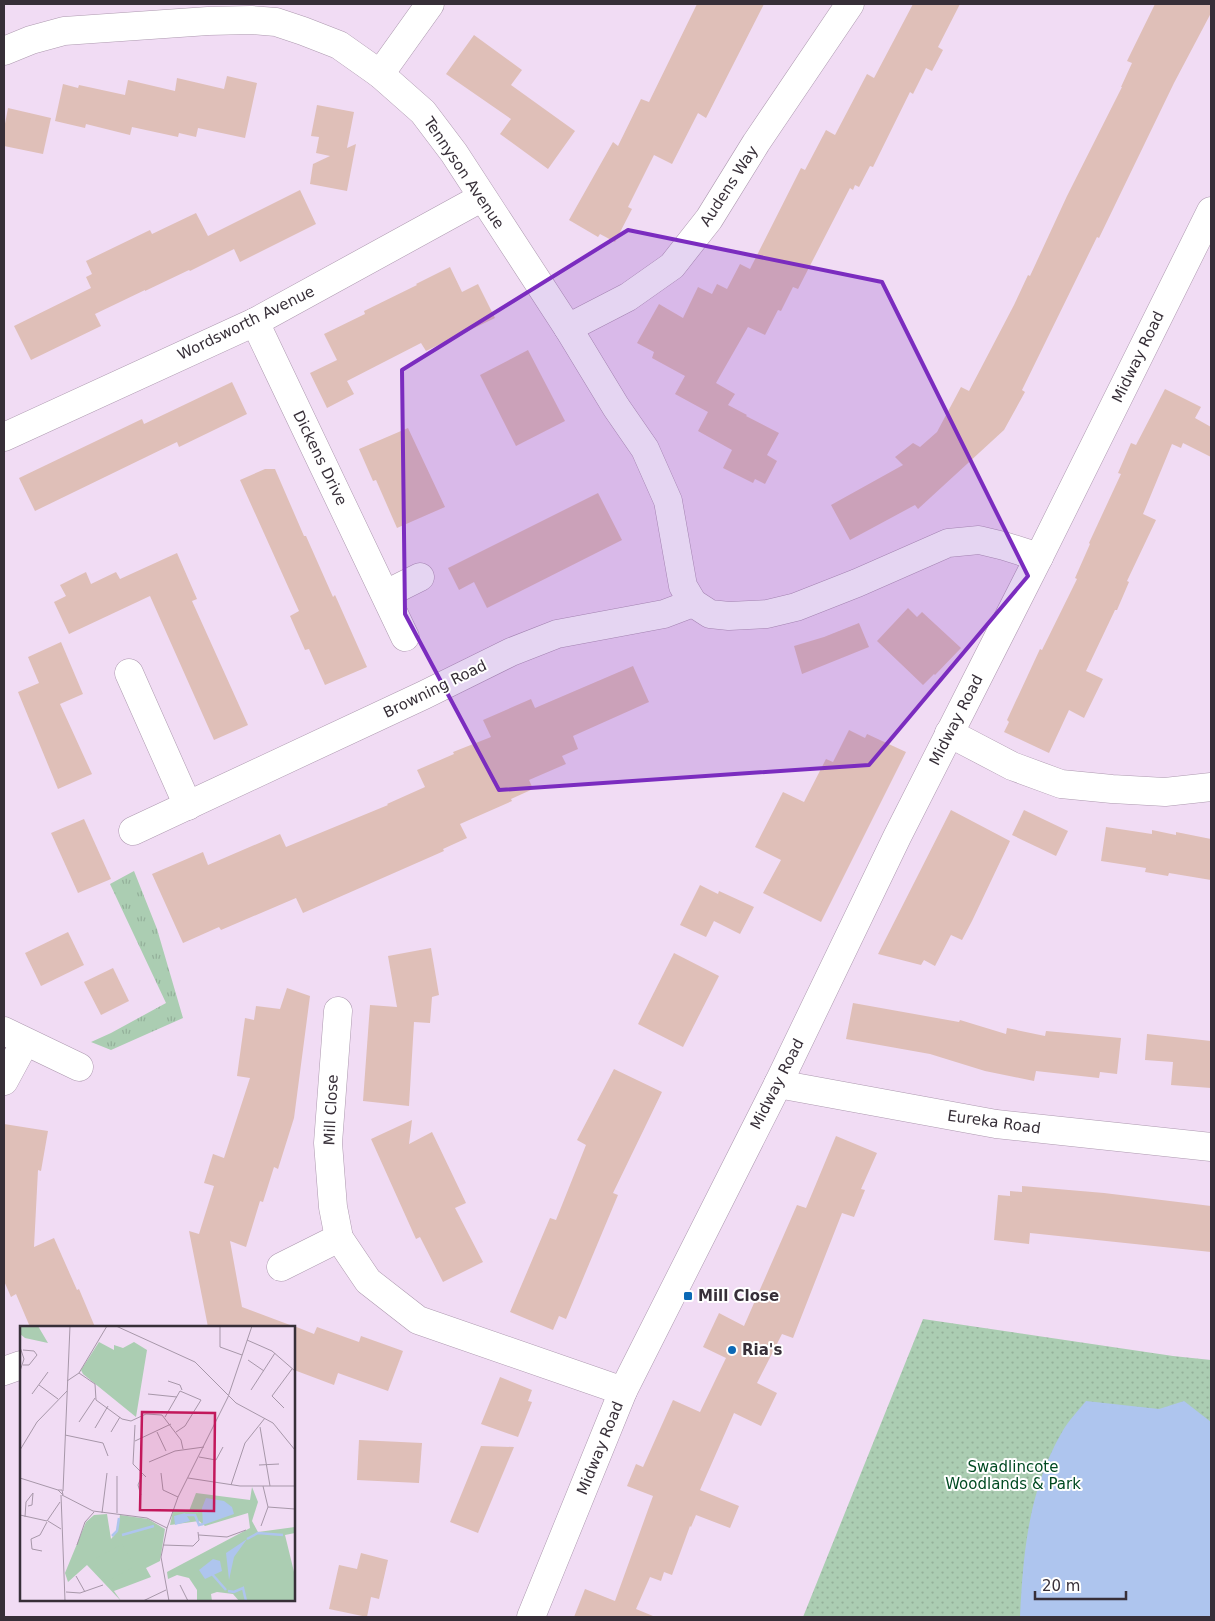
<svg xmlns="http://www.w3.org/2000/svg" width="1215" height="1621" viewBox="0 0 1215 1621" font-family="'DejaVu Sans',sans-serif">
<defs>
<pattern id="grass-tufts" width="24" height="20" patternUnits="userSpaceOnUse" patternTransform="scale(1.25)"><rect width="24" height="20" fill="#abcdb2"/><path d="M3 7l-1-3M5 7V3M7 7l1-3M15 17l-1-3M17 17v-4M19 17l1-3" fill="none" stroke="#94b09a"/></pattern>
<pattern id="park-dots" width="8" height="8" patternUnits="userSpaceOnUse" patternTransform="scale(1.25)"><rect width="8" height="8" fill="#abcdb2"/><path d="M2 2h.1M6 6h.1" fill="none" stroke="#94b09a" stroke-width="1.8" stroke-linecap="round"/></pattern>
</defs>
<rect width="100%" height="100%" fill="#f1dcf4"/>
<polygon fill="url(#grass-tufts)" points="134,871 157,929 183,1018 111,1050 91,1042 111,1033 166,1003 110,884"/>
<polygon fill="url(#park-dots)" points="923,1319 1173,1356 1211,1360 1211,1617 803,1617"/>
<path fill="#aec5ee" d="M 1086,1401 L 1159,1409 L 1184,1401 L 1211,1422 L 1211,1617 L 1020,1617 C 1023,1552 1029,1489 1062,1432 C 1068,1421 1078,1411 1086,1401 Z"/>
<g fill="#dfbfb8">
<polygon points="697,4 764,4 706,118 698,113 672,164 654,155 628,207 632,209 615,242 600,234 598,237 569,220 613,142 618,146 641,99 649,102"/>
<polygon points="913,4 960,4 938,47 943,50 932,71 926,68 913,94 910,92 873,167 870,166 859,187 855,185 853,190 850,188 798,289 793,287 781,311 778,310 765,335 748,327 716,383 735,394 728,405 747,415 746,416 779,433 767,455 777,461 765,484 755,479 753,483 723,468 732,450 698,431 708,412 675,394 685,376 652,358 654,352 637,343 659,304 683,318 698,287 712,294 717,284 727,289 740,264 750,269 801,168 805,170 826,130 835,135 867,74 874,78"/>
<polygon points="1155,4 1211,4 1211,13 1174,83 1099,238 1097,237 1022,390 1025,392 1004,430 918,509 915,505 850,540 831,505 903,465 895,457 913,443 920,447 937,432 961,387 969,391 1014,305 1028,275 1030,276 1067,196 1122,87 1121,87 1132,63 1127,61"/>
<polygon points="474,35 522,70 511,85 575,131 548,169 500,134 511,119 446,74"/>
<polygon points="227,76 257,83 245,138 198,128 196,137 179,133 178,137 132,127 130,135 86,124 85,128 55,121 63,84 78,88 79,85 125,95 128,80 175,91 177,78 224,89"/>
<polygon points="317,105 354,112 347,148 356,144 347,191 310,184 313,164 330,156 316,153 319,137 311,136"/>
<polygon points="8,108 51,118 43,154 4,146 4,129"/>
<polygon points="300,190 316,224 240,262 234,249 190,271 189,270 145,291 145,290 95,314 101,326 31,360 14,326 91,288 86,277 92,274 86,261 150,230 152,234 196,213 208,236"/>
<polygon points="450,267 462,292 478,284 495,318 426,351 421,343 347,381 354,394 327,408 310,373 337,360 324,334 365,314 364,311 417,285 416,284"/>
<polygon points="528,350 565,421 516,446 480,375"/>
<polygon points="232,382 247,414 179,447 177,442 35,511 19,478 142,419 144,424"/>
<polygon points="1165,389 1201,407 1195,418 1211,427 1211,457 1183,443 1181,448 1172,444 1143,514 1156,520 1127,581 1129,582 1117,610 1115,610 1086,671 1103,679 1084,718 1069,710 1049,753 1004,732 1009,722 1007,720 1040,649 1042,650 1077,579 1075,578 1090,544 1089,543 1121,474 1118,473 1131,443 1136,445"/>
<polygon points="408,428 445,507 397,528 376,480 373,481 359,449"/>
<polygon points="265,469 275,469 304,536 306,536 333,597 335,595 367,667 325,685 309,649 305,650 290,616 299,611 240,480"/>
<polygon points="598,493 622,540 487,608 474,582 459,590 448,568"/>
<polygon points="177,553 197,599 192,601 248,725 214,740 150,596 69,634 54,602 66,596 60,585 86,572 91,584 116,572 120,579"/>
<polygon points="908,608 917,617 922,612 961,648 935,675 934,674 923,685 877,641"/>
<polygon points="859,623 869,647 802,674 794,646 824,637"/>
<polygon points="61,642 83,694 60,704 92,774 58,789 18,692 39,683 28,657"/>
<polygon points="633,666 649,702 573,736 578,749 562,756 566,764 529,780 533,789 511,799 512,801 460,824 467,838 443,849 444,851 303,913 296,898 221,930 219,927 183,943 152,874 203,852 208,865 280,834 286,847 388,805 387,804 425,787 417,770 454,754 453,752 491,737 483,720 531,699 535,708"/>
<polygon points="849,730 865,738 867,734 906,752 821,922 763,893 781,860 755,847 783,792 804,802 826,759 833,762"/>
<polygon points="951,810 1010,841 972,921 962,940 951,935 935,966 924,960 921,965 878,954"/>
<polygon points="1024,810 1068,831 1056,856 1012,835"/>
<polygon points="84,819 111,879 78,893 51,833"/>
<polygon points="1106,827 1152,834 1152,830 1176,835 1176,832 1211,839 1211,880 1169,873 1168,876 1145,872 1146,868 1101,861"/>
<polygon points="700,885 718,894 719,891 754,907 740,934 714,921 706,937 680,925"/>
<polygon points="68,932 84,965 41,986 25,953"/>
<polygon points="431,948 439,995 432,997 430,1023 414,1022 409,1106 363,1101 370,1005 397,1007 388,956"/>
<polygon points="674,953 719,976 683,1047 638,1024"/>
<polygon points="113,968 129,1001 101,1015 84,982"/>
<polygon points="287,988 310,996 294,1118 278,1169 274,1167 263,1202 260,1201 246,1247 230,1241 242,1307 290,1325 289,1327 208,1327 189,1231 199,1234 214,1186 204,1183 213,1154 224,1158 250,1078 237,1076 245,1018 254,1020 256,1006 280,1009"/>
<polygon points="853,1003 959,1022 960,1020 1006,1034 1007,1028 1045,1036 1046,1031 1121,1038 1117,1074 1100,1072 1099,1078 1036,1071 1034,1081 985,1071 930,1054 846,1039"/>
<polygon points="1147,1034 1211,1041 1211,1088 1171,1085 1173,1062 1145,1060"/>
<polygon points="614,1069 662,1092 613,1193 618,1195 566,1319 559,1316 553,1330 510,1312 550,1218 556,1220 586,1145 577,1140"/>
<polygon points="412,1120 409,1144 432,1132 466,1203 455,1208 483,1262 443,1282 420,1237 416,1239 371,1139"/>
<polygon points="4,1124 48,1131 41,1171 38,1170 34,1247 54,1238 77,1290 79,1289 95,1327 30,1327 16,1294 11,1297 4,1281"/>
<polygon points="836,1136 877,1153 861,1189 865,1190 854,1217 842,1213 793,1338 782,1334 757,1383 777,1393 761,1426 734,1413 700,1490 739,1506 730,1528 696,1515 691,1527 690,1526 672,1575 664,1572 661,1581 650,1577 636,1609 653,1616 653,1617 574,1617 585,1589 615,1601 653,1496 627,1486 636,1464 643,1467 673,1400 700,1412 726,1358 703,1347 719,1313 744,1326 797,1205 806,1208"/>
<polygon points="1022,1186 1104,1193 1211,1206 1211,1252 1030,1233 1029,1244 994,1240 998,1195 1010,1196 1010,1191 1022,1192"/>
<polygon points="294,1326 314,1334 317,1327 359,1342 361,1336 403,1351 388,1391 338,1373 334,1385 294,1370"/>
<polygon points="500,1377 532,1390 528,1401 532,1402 518,1437 481,1424"/>
<polygon points="359,1440 422,1443 419,1483 357,1480"/>
<polygon points="481,1446 514,1447 478,1533 450,1522"/>
<polygon points="361,1553 388,1560 379,1599 371,1597 367,1617 329,1609 339,1565 357,1569"/>
</g>
<g fill="none" stroke-linecap="round" stroke-linejoin="round">
<defs>
<g id="minor">
<polyline points="4,51 31,40 64,31 208,21 251,20 276,22 303,31 339,45 380,74 423,112 454,153 568,328 616,407 645,449 668,501 683,586 693,603 710,614 729,616 767,614 796,607 857,583 948,543 979,540 1004,546 1039,557"/>
<polyline points="380,74 430,4"/>
<polyline points="255,322 405,637"/>
<polyline points="568,328 628,297 672,266 709,219 756,143 850,4"/>
<polyline points="4,437 255,322 481,198"/>
<polyline points="386,594 420,577"/>
<polyline points="129,673 188,806"/>
<polyline points="949,733 1012,766 1061,784 1112,789 1165,792 1211,787"/>
<polyline points="133,831 424,695 511,652 557,634 664,614 693,603"/>
<polyline points="338,1011 328,1143 333,1207 339,1238 368,1281 418,1320 623,1391"/>
<polyline points="4,1031 79,1067"/>
<polyline points="4,1081 25,1042"/>
<polyline points="778,1084 996,1124 1211,1147"/>
<polyline points="281,1267 339,1238"/>
<polyline points="4,1371 21,1365"/>
</g>
<polyline id="major" points="531,1617 623,1391 778,1084 897,837 1039,557 1211,211"/>
</defs>
<use href="#minor" stroke="#ad99af" stroke-width="29"/>
<use href="#major" stroke="#ad99af" stroke-width="29"/>
<use href="#minor" stroke="#fff" stroke-width="28"/>
<use href="#major" stroke="#fff" stroke-width="28"/>
</g>
<path fill="#7b2cbf" fill-opacity="0.2" stroke="#7b2cbf" stroke-width="4" stroke-linejoin="round" d="M 628,230 L 882,282 L 1028,576 L 869,765 L 499,790 L 405,614 L 402,370 Z"/>
<g fill="#0c69b6" stroke="#fff" stroke-width="2">
<rect x="683" y="1291" width="10" height="10" rx="2.5"/>
<circle cx="732" cy="1350" r="5"/>
</g>
<g text-anchor="middle" stroke-width="4" stroke-linejoin="round" paint-order="stroke">
<g font-size="15" fill="#372f38" stroke="#fff">
<text transform="translate(464 173) rotate(56)" y="5">Tennyson Avenue</text>
<text transform="translate(729 186) rotate(-57)" y="5">Audens Way</text>
<text transform="translate(246 323) rotate(-26)" y="5">Wordsworth Avenue</text>
<text transform="translate(1138 357) rotate(-64)" y="5">Midway Road</text>
<text transform="translate(320 458) rotate(64)" y="5">Dickens Drive</text>
<text transform="translate(435 689) rotate(-26)" y="5">Browning Road</text>
<text transform="translate(956 720) rotate(-63)" y="5">Midway Road</text>
<text transform="translate(777 1084) rotate(-63)" y="5">Midway Road</text>
<text transform="translate(331 1110) rotate(-87)" y="5">Mill Close</text>
<text transform="translate(994 1122) rotate(8)" y="5">Eureka Road</text>
<text transform="translate(600 1448) rotate(-68)" y="5">Midway Road</text>
</g>
<g font-size="15" font-weight="bold" fill="#372f38" stroke="#fff" text-anchor="start">
<text x="698" y="1301">Mill Close</text>
<text x="742" y="1355">Ria's</text>
</g>
<g font-size="15" fill="#014a22" stroke="#fff">
<text x="1013" y="1472">Swadlincote<tspan x="1013" dy="17">Woodlands &amp; Park</tspan></text>
</g>
</g>
<g transform="translate(20 1326)">
<rect width="275" height="275" fill="#f1dcf4"/>
<path d="M 79,16 L 94,24 L 94,19 L 103,22 L 114,16 L 127,24 L 116,91 L 63,48 L 61,44 Z" fill="#abcdb2"/>
<path d="M 0,0 L 18,0 L 28,17 L 5,12 L 0,8 ZM 232,161 L 238,176 L 232,195 L 238,206 L 275,201 L 275,207 L 265,209 L 275,250 L 275,275 L 219,275 L 213,268 L 197,266 L 191,268 L 192,275 L 177,275 L 177,264 L 169,252 L 157,249 L 148,253 L 147,246 L 230,202 L 228,187 L 185,200 L 179,195 L 150,199 L 153,185 L 169,185 L 176,167 L 230,174 ZM 87,188 L 91,213 L 97,206 L 100,189 L 128,193 L 145,203 L 140,235 L 126,242 L 131,251 L 94,265 L 101,275 L 67,239 L 48,256 L 45,247 L 66,196 L 74,189 Z" fill="#abcdb2"/>
<path d="M 102,218 L 115,240 L 86,256 L 73,234 Z" fill="#abcdb2"/>
<path d="M 186,172 L 204,175 L 212,181 L 214,188 L 183,199 L 182,182 ZM 165,187 L 170,195 L 155,199 L 154,190 ZM 227,213 L 214,231 L 209,254 L 206,227 ZM 193,233 L 200,235 L 202,245 L 185,253 L 179,244 Z" fill="#aec5ee"/>
<path fill="none" stroke="#aec5ee" stroke-width="2.5" d="M 165,189 L 175,189 L 179,199 L 183,198M 102,209 L 134,200M 92,210 L 97,205 L 99,192M 227,213 L 238,207 L 263,209M 192,248 L 206,264M 208,265 L 214,266 L 223,262 L 226,275"/>
<path fill="none" stroke="#a797a9" stroke-width="1" d="M 96,0 L 175,36 L 216,77 L 253,97 L 275,124M 200,0 L 200,21 L 222,29M 227,14 L 252,25 L 275,45M 0,21 L 4,33 L 0,45M 3,24 L 14,25 L 17,29 L 9,39 L 3,39M 228,34 L 244,45M 59,47 L 75,58 L 76,74 L 102,93 L 111,95 L 126,88 L 142,89 L 161,114 L 163,123M 47,55 L 59,47 L 87,0M 148,55 L 160,59 L 162,64M 19,59 L 38,73M 231,64 L 255,27M 12,68 L 28,46M 128,68 L 157,71M 208,71 L 232,0M 264,82 L 252,70 L 272,43M 145,91 L 160,65 L 181,74 L 165,100 L 156,106M 59,96 L 75,72M 115,99 L 113,138 L 126,151M 240,101 L 250,160M 75,102 L 88,80M 91,106 L 100,91M 137,106 L 146,125M 45,109 L 83,117 L 88,130M 115,115 L 151,98M 0,124 L 17,96 L 47,65M 179,131 L 196,134 L 203,121M 129,136 L 155,125 L 184,121M 239,139 L 259,138M 141,147 L 143,164 L 158,171M 97,150 L 97,187M 0,152 L 38,164 L 43,169 L 42,164 L 38,164M 168,152 L 220,160 L 275,160M 211,159 L 225,117 L 245,92M 243,160 L 248,181 L 275,183M 43,165 L 50,0M 41,169 L 45,275M 42,169 L 73,185 L 127,192 L 147,202M 121,169 L 118,159 L 122,149M 82,187 L 87,147M 0,189 L 27,195 L 40,176M 5,191 L 6,176 L 13,167 L 12,179 L 8,180M 28,195 L 41,203M 241,200 L 248,181M 179,209 L 207,211 L 226,204M 57,219 L 65,196 L 74,186M 143,219 L 173,220 L 179,214 L 178,206M 22,225 L 12,223 L 11,213 L 20,209 L 27,196M 56,250 L 65,266M 160,259 L 168,275M 46,266 L 60,267 L 83,259M 123,275 L 146,264M 149,275 L 141,231 L 147,202 L 158,171 L 208,71"/>
<path fill="#c2185b" fill-opacity="0.15" stroke="#c2185b" stroke-width="2.5" d="M 122,86 L 195,87 L 194,185 L 120,184 Z"/>
<rect width="275" height="275" fill="none" stroke="#372f38" stroke-width="2.5"/>
</g>
<rect width="1215" height="1621" fill="none" stroke="#372f38" stroke-width="10"/>
<path d="M1035 1591v8h91v-8" fill="none" stroke="#372f38" stroke-width="2.5"/>
<text x="1042" y="1591" font-size="15" fill="#372f38" stroke="#ffffff" stroke-width="4" paint-order="stroke">20 m</text>
</svg>
